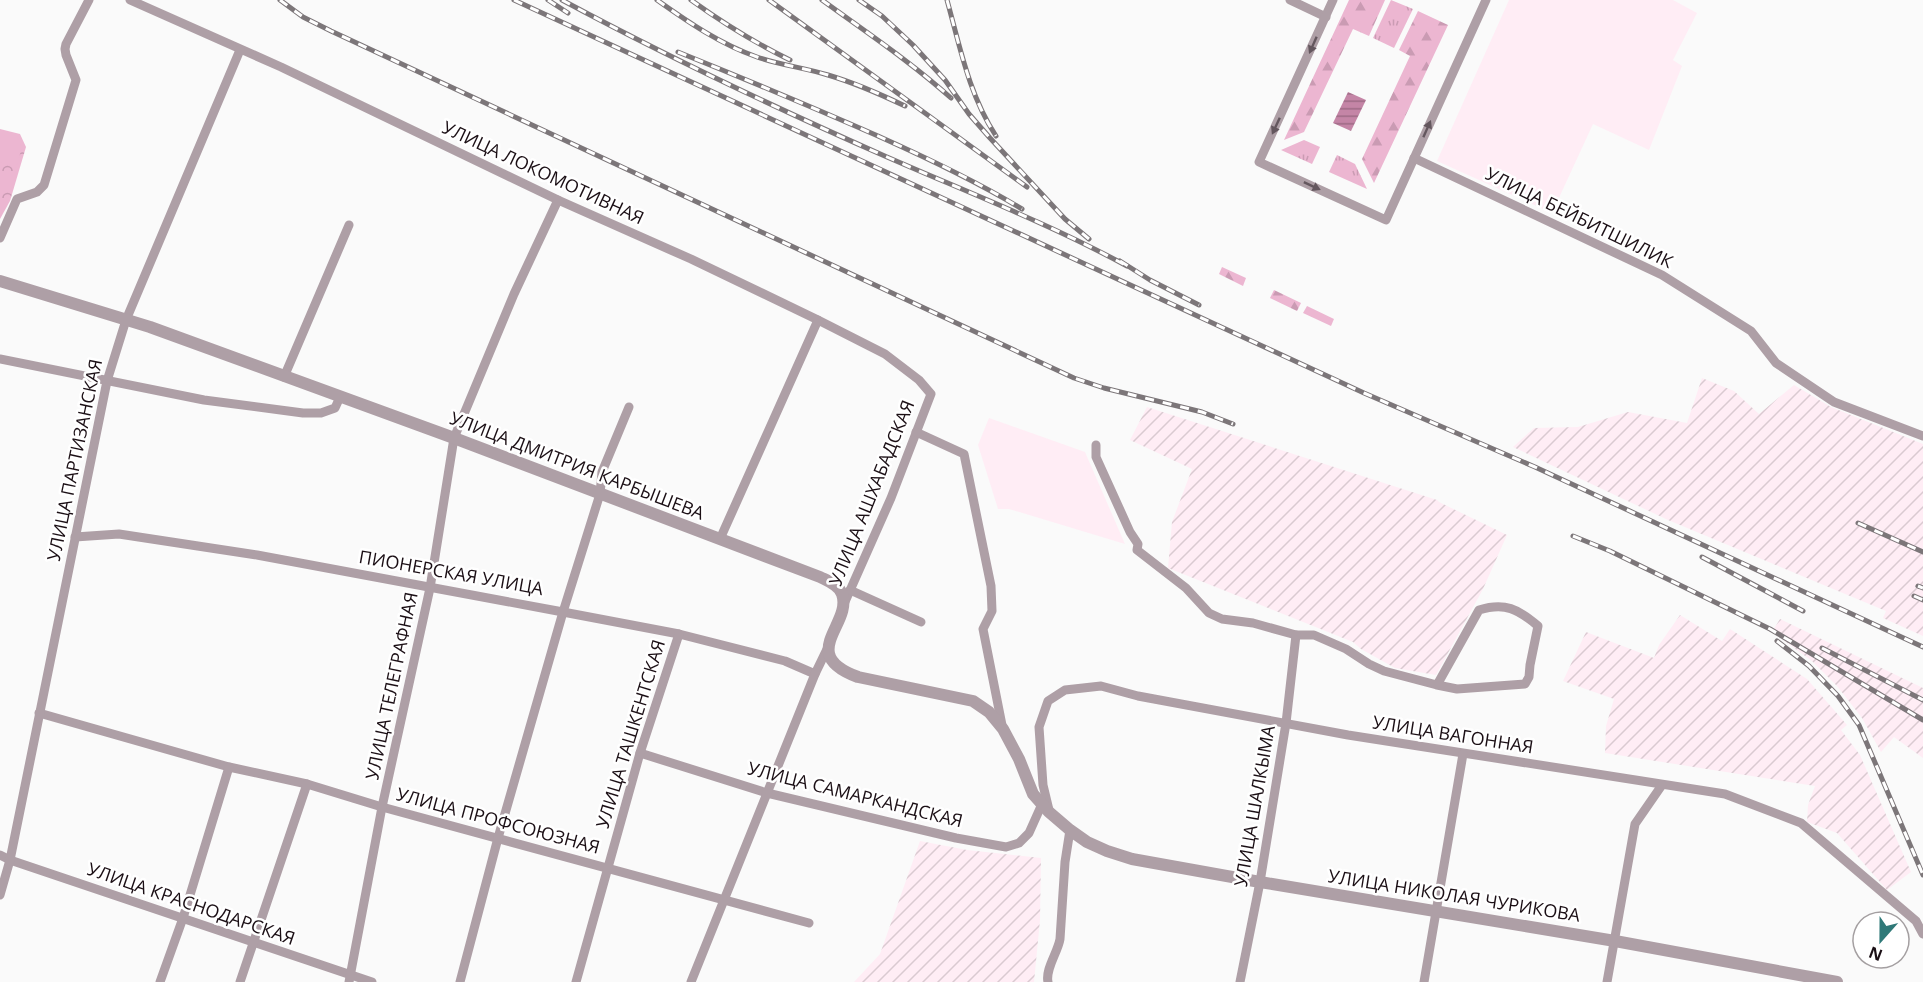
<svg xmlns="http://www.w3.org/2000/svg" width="1923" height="982" viewBox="0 0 1923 982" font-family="'Open Sans',sans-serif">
<defs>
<pattern id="industrial-furrows" width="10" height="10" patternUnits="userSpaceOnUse" patternTransform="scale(1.5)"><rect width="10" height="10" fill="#ffedf5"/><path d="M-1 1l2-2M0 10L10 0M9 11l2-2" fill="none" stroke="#dacad1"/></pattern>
<pattern id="grass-tufts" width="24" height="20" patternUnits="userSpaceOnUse" patternTransform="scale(1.5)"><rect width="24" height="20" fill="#ecb6d1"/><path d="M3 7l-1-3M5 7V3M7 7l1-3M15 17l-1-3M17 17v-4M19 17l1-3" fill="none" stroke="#ca9bb3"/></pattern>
<pattern id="forest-firs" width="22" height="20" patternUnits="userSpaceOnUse" patternTransform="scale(1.5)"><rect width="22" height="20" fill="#ecb6d1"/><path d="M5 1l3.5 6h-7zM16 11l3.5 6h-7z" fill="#ca9bb3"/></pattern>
<pattern id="park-crowns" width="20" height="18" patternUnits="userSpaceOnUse" patternTransform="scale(1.5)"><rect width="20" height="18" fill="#ecb6d1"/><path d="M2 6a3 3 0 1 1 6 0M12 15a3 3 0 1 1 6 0" fill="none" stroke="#ca9bb3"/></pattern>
<pattern id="water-rules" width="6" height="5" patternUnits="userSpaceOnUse" patternTransform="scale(1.5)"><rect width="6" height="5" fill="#c485a6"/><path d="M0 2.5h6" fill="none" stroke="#9e6b86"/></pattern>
</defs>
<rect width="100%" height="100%" fill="#fafafa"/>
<g fill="#ffedf5">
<polygon points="1509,0 1673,0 1697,13 1673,60 1682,66 1649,150 1593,124 1552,213 1437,161"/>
<polygon points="989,418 1085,452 1125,544 1009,509 998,509 978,445"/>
</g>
<g fill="url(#industrial-furrows)">
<polygon points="1702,378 1734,391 1759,414 1794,385 1831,407 1923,444 1923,636 1883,618 1886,611 1668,520 1513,447 1534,428 1578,427 1628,412 1687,423"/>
<polygon points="1147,407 1437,500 1439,502 1507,535 1483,589 1436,675 1395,668 1361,649 1353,642 1168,568 1172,522 1192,469 1130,440"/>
<polygon points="1680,615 1722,641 1730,629 1807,679 1847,725 1841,730 1860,755 1911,872 1887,890 1837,833 1807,822 1808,805 1815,786 1605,753 1606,726 1614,699 1563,681 1586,632 1654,658 1659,645"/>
<polygon points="1780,619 1923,688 1923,758 1894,737 1881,752 1862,718 1837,686 1812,661 1772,632"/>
<polygon points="920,841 967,850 1041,858 1040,920 1034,982 854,982 880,954"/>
</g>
<g fill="url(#grass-tufts)">
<polygon points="1391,0 1413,9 1394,48 1373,38"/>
<polygon points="1304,140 1320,147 1312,164 1281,150"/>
<polygon points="1337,155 1355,164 1367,189 1329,172"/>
</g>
<g fill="url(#forest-firs)">
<polygon points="1349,0 1385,0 1369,36 1353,29 1304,132 1284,140"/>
<polygon points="1418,11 1448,25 1374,183 1362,159 1410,56 1399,50"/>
<polygon points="1222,267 1246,278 1243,286 1219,274"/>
<polygon points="1274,290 1301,303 1297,311 1270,298"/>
<polygon points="1307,306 1334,319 1331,326 1303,313"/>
</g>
<polygon fill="url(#park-crowns)" points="0,129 20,134 26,147 10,201 0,219"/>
<polygon fill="#ecb6d1" points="0,134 17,138 22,147 16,168 0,162"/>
<polygon fill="url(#water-rules)" points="1348,92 1366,100 1351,131 1333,123"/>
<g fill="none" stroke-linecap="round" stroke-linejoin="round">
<g stroke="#ae9fa6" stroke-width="9">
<polyline points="130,0 281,67 558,200 691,259 818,320 885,354 919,380 931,394 891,498 844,604"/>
<polyline points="1290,0 1326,17"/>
<polyline points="1333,0 1259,162 1386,220 1486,0"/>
<polyline points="1414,158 1662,275 1751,331 1776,363 1834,402 1923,436"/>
<polyline points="0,238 17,199 37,192 44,185 76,80 66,55 65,49 66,44 89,0"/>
<polyline points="0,359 204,400 303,413 321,413 335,408 340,397"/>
<polyline points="284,377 349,225"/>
<polyline points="916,432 964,454 991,586 992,611 983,629 1002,725"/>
<path d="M 1096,445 L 1096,457 L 1130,532 L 1138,544 L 1137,550 L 1186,588 L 1209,613 L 1222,619 L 1253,623 L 1296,635 L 1314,635 L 1346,649 L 1369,664 L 1384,671 L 1437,685 L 1457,689 L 1525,684 L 1529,677 L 1530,665 L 1538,626 C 1518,609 1505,602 1479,610 L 1437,685"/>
<polyline points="75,537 119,534 257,555 563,612 679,634 785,661 815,674"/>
<polyline points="720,539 818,320"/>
<polyline points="850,590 921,622"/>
<polyline points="39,713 229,767 307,784 382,807 809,923"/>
<polyline points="640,753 767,793 956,838 1006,847 1019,843 1029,833 1042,804"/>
<polyline points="1049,810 1043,785 1039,727 1048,701 1065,690 1101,686 1138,696 1348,735 1725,794 1801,823 1916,921 1923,934"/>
<polyline points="0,855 10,860 372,982"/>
<polyline points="0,895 10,860 107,381 126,320 240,50"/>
<polyline points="160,982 183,918 229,767"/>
<polyline points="240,982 307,784"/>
<polyline points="349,982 382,807 430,588 454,438 514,294 558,200"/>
<polyline points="460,982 498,838 563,612 600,494 602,472 629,407"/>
<polyline points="576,982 640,753 679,634"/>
<polyline points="691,982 815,674 829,645"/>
<path d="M 1048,982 C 1045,969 1058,952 1060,939 L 1065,862 L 1070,830"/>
<polyline points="1240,982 1260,882 1286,723 1296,635"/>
<polyline points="1424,982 1463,754"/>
<polyline points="1607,982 1635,824 1662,785"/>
</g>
<path stroke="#ae9fa6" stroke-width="12" d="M 0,281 L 150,327 L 454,438 L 820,577 C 828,581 839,585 842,594 C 853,624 796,654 858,677 L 973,701 L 989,712 L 1003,729 L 1019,759 L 1033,794 L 1049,812 L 1070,830 L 1087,842 L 1107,851 L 1132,859 L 1260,882 L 1615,941 L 1837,982"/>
<defs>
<g id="rail">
<polyline points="280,0 303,17 331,31 1074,378 1104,388 1202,412 1233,424"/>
<polyline points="514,0 1364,393 1535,467 1923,647"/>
<polyline points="548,0 568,13"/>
<path d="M 562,0 C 668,57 776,108 887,157 C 967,192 1050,224 1127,266"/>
<path d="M 657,0 C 688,22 720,44 757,57 C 780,65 805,68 828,75 C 855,83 880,94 905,106"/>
<path d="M 691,0 C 723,23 755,43 790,60"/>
<polyline points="769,0 1027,187"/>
<path d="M 822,0 C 866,32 911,62 951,98"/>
<polyline points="859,0 882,16 913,45 945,80 969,114 990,138 1065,219 1089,239"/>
<path d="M 947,0 C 960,47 969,95 996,136"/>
<path d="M 678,52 C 745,79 812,107 878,136 C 927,158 976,181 1022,209"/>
<polyline points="1120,261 1150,280 1199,305"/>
<polyline points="1858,523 1923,552"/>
<polyline points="1573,536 1610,551 1770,629 1923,720"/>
<polyline points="1702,557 1803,611"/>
<polyline points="1918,586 1923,588"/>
<polyline points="1914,596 1923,600"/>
<polyline points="1777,641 1809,666 1838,696 1859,725 1923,875"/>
<polyline points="1822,648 1923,700"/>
</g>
</defs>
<use href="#rail" stroke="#7c7679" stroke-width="5"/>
<use href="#rail" stroke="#fff" stroke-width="3" stroke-dasharray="9" stroke-linecap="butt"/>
</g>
<defs><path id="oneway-solid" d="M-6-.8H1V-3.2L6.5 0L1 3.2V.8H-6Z" transform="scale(1.5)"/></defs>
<g fill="#64575e">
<use href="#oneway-solid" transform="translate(1313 45) rotate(114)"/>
<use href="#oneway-solid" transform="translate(1276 126) rotate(115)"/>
<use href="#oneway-solid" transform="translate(1427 129) rotate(-66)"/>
<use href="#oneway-solid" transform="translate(1312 186) rotate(25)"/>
</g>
<g text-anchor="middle" stroke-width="5" stroke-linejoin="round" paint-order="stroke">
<g font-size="18" fill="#1b0f15" stroke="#fff">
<text transform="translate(543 173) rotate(25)" y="6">УЛИЦА ЛОКОМОТИВНАЯ</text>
<text transform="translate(1579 218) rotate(26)" y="6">УЛИЦА БЕЙБИТШИЛИК</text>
<text transform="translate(75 460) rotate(-78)" y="6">УЛИЦА ПАРТИЗАНСКАЯ</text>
<text transform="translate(577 466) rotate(21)" y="6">УЛИЦА ДМИТРИЯ КАРБЫШЕВА</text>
<text transform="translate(872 493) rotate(-68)" y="6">УЛИЦА АШХАБАДСКАЯ</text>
<text transform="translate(451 573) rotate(10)" y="6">ПИОНЕРСКАЯ УЛИЦА</text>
<text transform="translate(392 686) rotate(-78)" y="6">УЛИЦА ТЕЛЕГРАФНАЯ</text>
<text transform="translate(631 734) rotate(-73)" y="6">УЛИЦА ТАШКЕНТСКАЯ</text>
<text transform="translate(1453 735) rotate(9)" y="6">УЛИЦА ВАГОННАЯ</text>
<text transform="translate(855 795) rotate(14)" y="6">УЛИЦА САМАРКАНДСКАЯ</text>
<text transform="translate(1255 806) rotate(-80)" y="6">УЛИЦА ШАЛКЫМА</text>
<text transform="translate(498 821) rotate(15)" y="6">УЛИЦА ПРОФСОЮЗНАЯ</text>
<text transform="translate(1454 896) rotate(9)" y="6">УЛИЦА НИКОЛАЯ ЧУРИКОВА</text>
<text transform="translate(191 904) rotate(19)" y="6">УЛИЦА КРАСНОДАРСКАЯ</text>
</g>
</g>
<g transform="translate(1881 940) rotate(201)"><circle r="28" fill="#ffffff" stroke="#a49fa1" stroke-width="1.5"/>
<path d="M0-4.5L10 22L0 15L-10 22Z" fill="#2f7978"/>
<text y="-9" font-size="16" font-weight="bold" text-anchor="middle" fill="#1b0f15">N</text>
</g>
</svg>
